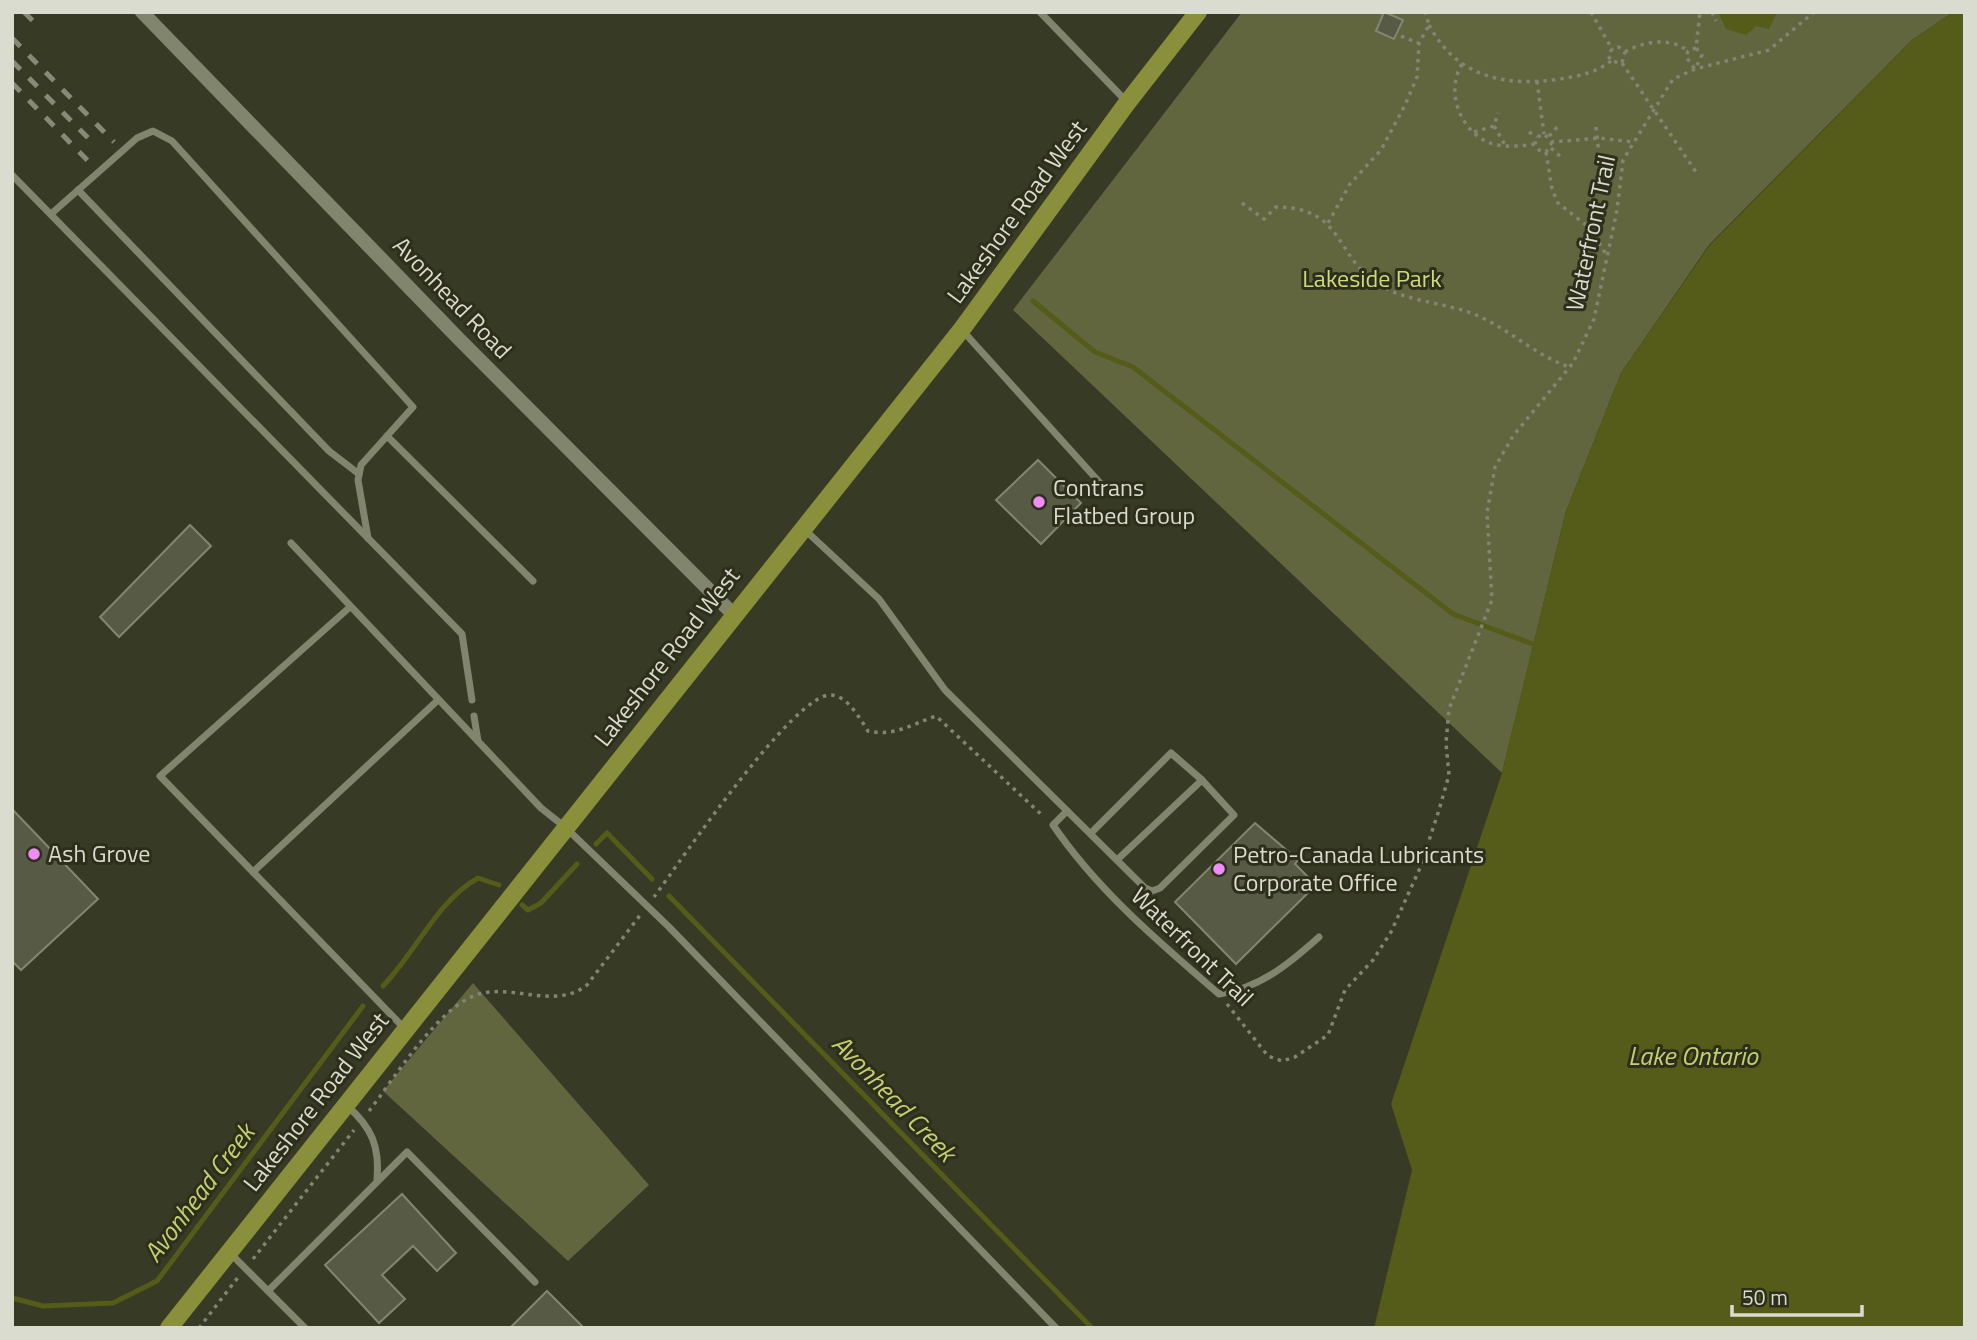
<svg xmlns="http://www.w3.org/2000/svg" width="1977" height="1340" viewBox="0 0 1977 1340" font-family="'Titillium Web',sans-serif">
<rect width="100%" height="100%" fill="#373a25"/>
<g fill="#61663e">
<polygon points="1242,12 1953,12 1912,40 1709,245 1621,373 1566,511 1502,773 1013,310"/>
<polygon points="473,983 649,1185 568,1261 383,1091"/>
</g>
<g fill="#555b18">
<polygon points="1718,12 1777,12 1769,29 1756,26 1746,35 1726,29"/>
<polygon points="1953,12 1965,12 1965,1328 1374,1328 1412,1170 1391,1104 1502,773 1566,511 1621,373 1709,246 1912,40"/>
</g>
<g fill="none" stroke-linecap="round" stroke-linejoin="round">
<g stroke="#555b18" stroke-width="5">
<polyline points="1033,301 1095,352 1133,367 1453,614 1538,646"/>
<polyline points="596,844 607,833 652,879"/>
<polyline points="669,896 1092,1328"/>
<polyline points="522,905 528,910 541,903 577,864"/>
<path d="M 383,986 C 416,952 437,901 478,878 L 499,885"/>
<polyline points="12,1298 43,1306 113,1303 157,1281 363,1006"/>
</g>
</g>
<g fill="#575a44" stroke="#848770" stroke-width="2">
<polygon points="1384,12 1403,20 1394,39 1376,31"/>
<polygon points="1038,460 1081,503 1041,544 996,500"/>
<polygon points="190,525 211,546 119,637 100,617"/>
<polygon points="12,809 98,899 21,970 12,961"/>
<polygon points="1255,823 1298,860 1295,864 1316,885 1236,964 1175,902"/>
<polygon points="402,1194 456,1253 437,1271 413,1246 382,1275 405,1299 379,1323 325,1265"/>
<polygon points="547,1291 584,1328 510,1328"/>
</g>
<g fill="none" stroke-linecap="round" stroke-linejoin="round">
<g stroke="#838574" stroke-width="3.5" stroke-dasharray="3.5 5" stroke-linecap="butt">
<polyline points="1591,12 1612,49 1608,55 1611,61 1622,63 1625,52 1619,47 1612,49"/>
<polyline points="1712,12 1716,21"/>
<path d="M 1429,25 C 1457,78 1506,87 1560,79 C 1578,76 1596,73 1611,61"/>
<polyline points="1401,36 1418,43"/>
<polyline points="1696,48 1688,51 1686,57 1695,69 1702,55 1696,48 1700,12"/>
<path d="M 1625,52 C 1643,41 1671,37 1688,51"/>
<polyline points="1622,63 1696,172"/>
<path d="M 1462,64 C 1445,92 1460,131 1490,143 C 1503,148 1521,146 1535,144"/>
<polyline points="1537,81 1544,134"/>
<polyline points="1494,126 1505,145"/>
<polyline points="1596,127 1599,154"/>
<polyline points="1474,132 1494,126 1498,113"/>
<polyline points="1529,132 1537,137"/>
<polyline points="1549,136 1559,125"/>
<polyline points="1552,142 1546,152 1539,150 1535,144 1537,137 1544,134 1552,142 1600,138 1632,142"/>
<polyline points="1551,148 1562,158"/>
<polyline points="1546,152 1552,189 1558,203 1591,229 1607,256"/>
<path d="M 1242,203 L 1264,219 L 1276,207 C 1344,207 1335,257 1378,284 C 1406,302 1445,302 1476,315 C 1509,329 1535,355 1569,367"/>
<polyline points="1328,223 1350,184 1381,150 1405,105 1417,77 1419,43 1429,25 1425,12"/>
<path d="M 654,897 C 680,862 794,693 831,695 C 848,696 860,719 868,731 C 894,737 912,724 936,716 L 1044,817"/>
<polyline points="1227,1004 1268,1056 1282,1061 1295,1057 1328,1035 1345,990 1373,960 1391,932 1420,868 1439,810 1449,775 1446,743 1449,709 1492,600 1487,513 1495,467 1513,436 1573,363 1594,319 1617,210 1623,160 1673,79 1695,69 1769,50 1814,12"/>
<path d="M 369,1111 C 395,1078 441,1001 483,993 C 517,986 557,1009 587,985 L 641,914"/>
<polyline points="253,1259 354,1130"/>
<polyline points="199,1328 239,1276"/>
</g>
<g stroke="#82856d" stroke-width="7">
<polyline points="1040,12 1127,102"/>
<polyline points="12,175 462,634 472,700"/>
<polyline points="78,190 329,451 359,474"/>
<polyline points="51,214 137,138 153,131 172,141 413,407 361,465 358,480 368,538"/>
<polyline points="962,330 1101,484"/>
<polyline points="387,436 533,581"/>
<polyline points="805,530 879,599 945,690 1145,888 1152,891 1160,888 1234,815 1202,780"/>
<polyline points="291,543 541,808 565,827 669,927 1056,1328"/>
<polyline points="350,607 160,776 404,1028"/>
<polyline points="474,716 478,741"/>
<path d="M 1067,811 L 1053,825 C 1098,891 1159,942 1219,994 C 1260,988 1289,964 1319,937"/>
<polyline points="1091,833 1171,753 1202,780 1118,859"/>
<polyline points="253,872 438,700"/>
<path d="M 346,1105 C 372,1127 380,1147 377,1180"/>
<polyline points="229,1252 305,1328"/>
<polyline points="268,1291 407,1152 535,1282"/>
</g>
<polyline stroke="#82856d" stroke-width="14" points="142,12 458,338 733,614"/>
<polyline stroke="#898f3b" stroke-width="18" points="169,1328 962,329 1127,103 1198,12"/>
<g stroke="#878a78" stroke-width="5" stroke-dasharray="12 12" stroke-linecap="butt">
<polyline points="24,12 39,27"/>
<polyline points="12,38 114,142"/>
<polyline points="12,61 94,144"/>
<polyline points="12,83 90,163"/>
</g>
</g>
<g fill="#ee8cf8" stroke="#2d2f1b" stroke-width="2.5">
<circle cx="1039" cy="502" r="7"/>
<circle cx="34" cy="854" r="7"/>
<circle cx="1219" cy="869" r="7"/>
</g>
<g text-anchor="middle" stroke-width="6" stroke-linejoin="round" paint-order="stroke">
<g font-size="24" fill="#dadccf" stroke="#2d2f1b">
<text transform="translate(1017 212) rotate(-54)" y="8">Lakeshore Road West</text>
<text transform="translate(1591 233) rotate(-78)" y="8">Waterfront Trail</text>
<text transform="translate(452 298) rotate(46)" y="8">Avonhead Road</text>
<text transform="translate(667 657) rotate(-52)" y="8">Lakeshore Road West</text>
<text transform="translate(1192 947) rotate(44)" y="8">Waterfront Trail</text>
<text transform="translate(316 1102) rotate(-52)" y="8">Lakeshore Road West</text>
</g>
<g font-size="24" fill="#d0da7d" stroke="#2d2f1b">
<text x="1372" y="287">Lakeside Park</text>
</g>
<g font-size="24" fill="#dadccf" stroke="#2d2f1b" text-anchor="start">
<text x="1053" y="496">Contrans<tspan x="1053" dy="28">Flatbed Group</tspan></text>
<text x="48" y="862">Ash Grove</text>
<text x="1233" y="863">Petro-Canada Lubricants<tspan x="1233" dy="28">Corporate Office</tspan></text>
</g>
<g font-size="26" font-style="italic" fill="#c5cf72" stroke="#2d2f1b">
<text x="1693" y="1065">Lake Ontario</text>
<text transform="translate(894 1098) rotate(46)" y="9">Avonhead Creek</text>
<text transform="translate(199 1193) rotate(-53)" y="9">Avonhead Creek</text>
</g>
</g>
<rect width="1977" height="1340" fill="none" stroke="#dadccf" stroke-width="28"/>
<path d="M1732 1305v10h130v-10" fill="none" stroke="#dadccf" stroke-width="3.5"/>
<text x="1742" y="1305" font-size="21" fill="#dadccf" stroke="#2d2f1b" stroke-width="5" paint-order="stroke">50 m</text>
</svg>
